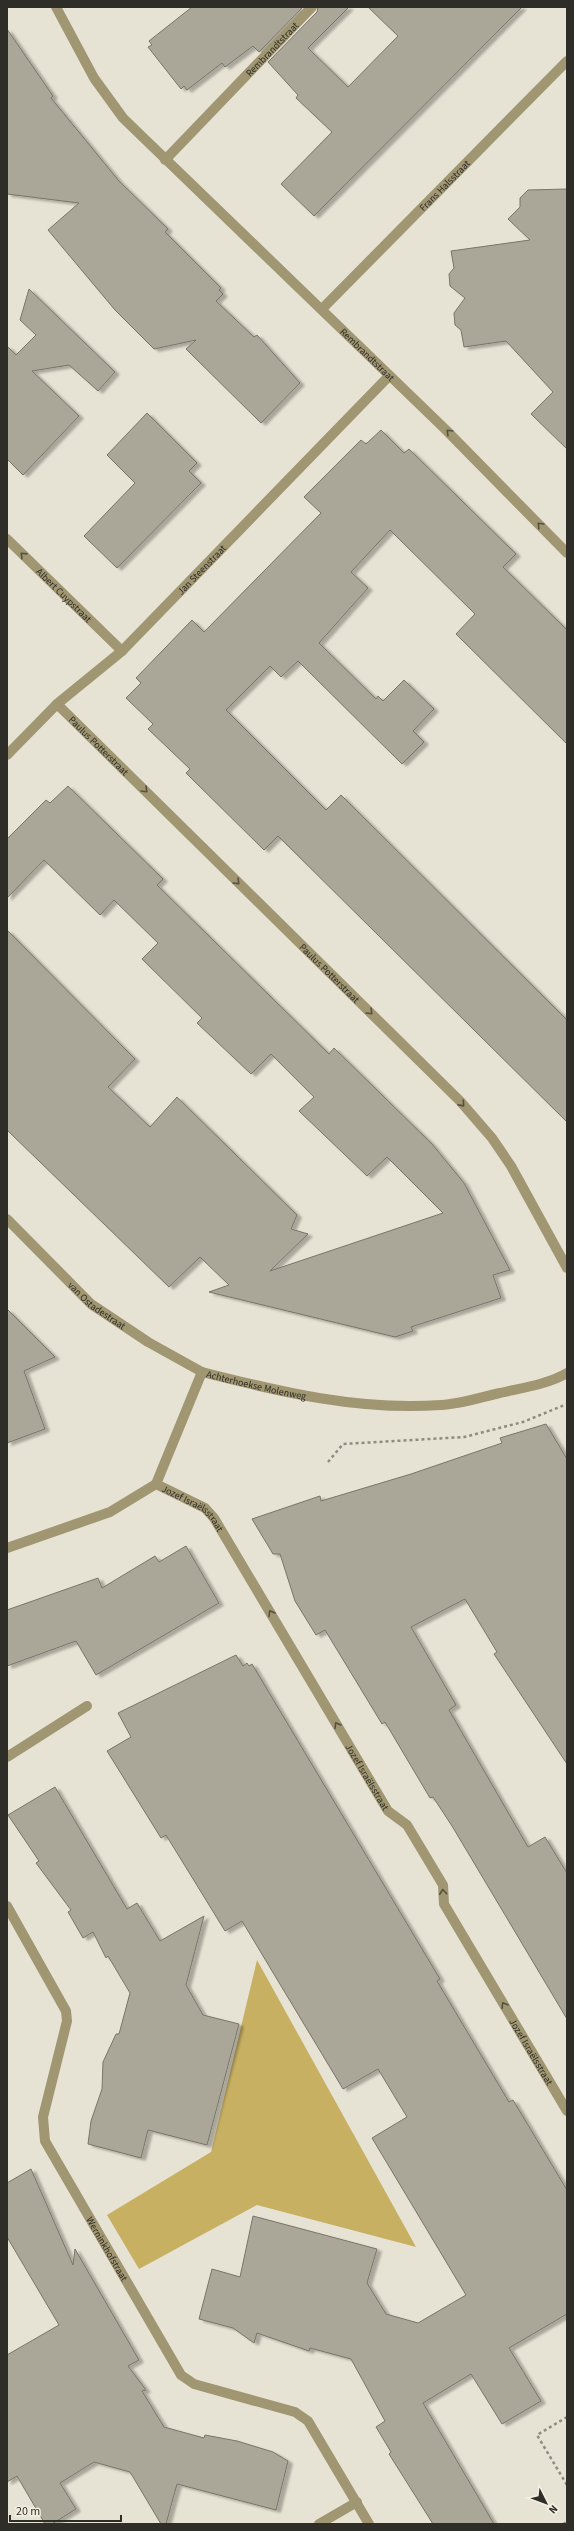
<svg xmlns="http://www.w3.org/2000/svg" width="574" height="2531" viewBox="0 0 574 2531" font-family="'Source Sans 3',sans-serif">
<defs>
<filter id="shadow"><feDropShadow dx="4.5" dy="2.5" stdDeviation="1" flood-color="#0004"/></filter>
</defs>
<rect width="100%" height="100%" fill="#e7e3d4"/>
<polygon fill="#c8b062" points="257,1960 416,2247 257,2205 139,2269 107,2215 211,2152"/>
<g fill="#aaa698" stroke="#787568" filter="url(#shadow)">
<polygon points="192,7 303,7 259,52 253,46 225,67 222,63 187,90 184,86 181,89 148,47 152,45 149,41"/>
<polygon points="318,7 349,7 308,48 348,87 398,36 368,7 522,7 314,216 281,184 332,132 296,98 298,95 268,62 317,12"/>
<polygon points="7,29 53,96 51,98 119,181 168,229 165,232 221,288 219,290 223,294 216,301 254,337 257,335 300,383 261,423 186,349 196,340 154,349 115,310 48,230 79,203 7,194"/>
<polygon points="567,189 567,449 531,414 553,392 506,341 464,347 461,330 455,325 454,313 465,298 450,286 449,274 454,268 451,251 530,240 508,219 520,207 520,198 528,190"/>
<polygon points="29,289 115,372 98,391 69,365 32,371 79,416 23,475 7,459 7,346 16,355 36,335 20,320"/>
<polygon points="147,413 197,463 189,471 201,483 117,568 84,536 135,483 107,455"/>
<polygon points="381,430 404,453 409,449 516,554 503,567 567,630 567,744 456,634 475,614 390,530 351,572 368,588 319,643 376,699 378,696 383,701 404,680 434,709 413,731 424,742 402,764 298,661 281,677 270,666 226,710 326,810 341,795 567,1020 567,1122 278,836 264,850 186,773 190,769 148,729 153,724 126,698 141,683 136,678 192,620 204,632 321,513 304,497 361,440 366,444"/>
<polygon points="68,786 163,879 157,885 329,1054 334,1048 432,1144 464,1183 510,1270 493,1275 501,1298 411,1327 413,1331 395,1337 209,1292 229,1285 200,1257 169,1287 7,1130 7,930 135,1059 108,1087 150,1127 177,1097 297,1215 291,1229 308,1234 270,1271 443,1213 387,1157 367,1176 299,1111 314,1097 271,1054 251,1074 197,1023 202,1018 142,959 158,943 114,900 100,915 44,860 7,898 7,839 46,800 50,803"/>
<polygon points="7,1309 55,1357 24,1371 45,1429 7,1443"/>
<polygon points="546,1424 567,1459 567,1764 494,1654 497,1652 465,1599 411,1627 456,1705 449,1710 528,1847 545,1837 567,1873 567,2019 452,1826 435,1800 433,1797 430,1798 385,1722 382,1724 325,1630 316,1635 295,1601 280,1554 273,1554 252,1519 320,1496 321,1501 411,1474 502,1443 500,1438"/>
<polygon points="186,1546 219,1603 96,1675 76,1641 7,1666 7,1610 98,1578 102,1588 155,1556 159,1562"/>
<polygon points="236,1655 243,1666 247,1663 249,1666 252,1664 440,1979 437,1981 509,2102 513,2100 567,2190 567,2314 509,2348 541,2401 502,2424 471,2374 423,2403 494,2524 433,2524 389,2454 391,2452 376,2427 385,2421 351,2359 310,2348 309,2351 257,2333 254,2343 233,2328 199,2319 212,2269 240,2277 253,2216 377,2249 367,2283 386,2314 418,2323 466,2295 372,2138 407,2117 378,2069 343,2089 242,1921 225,1931 166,1835 161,1838 107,1751 131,1737 118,1713"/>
<polygon points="55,1787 127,1909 137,1903 160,1941 204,1916 186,1985 203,2015 239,2024 207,2145 148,2130 141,2158 88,2144 91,2121 102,2089 103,2062 116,2034 119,2034 130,1993 108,1956 106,1958 93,1932 83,1938 68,1912 71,1910 36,1863 39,1861 8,1815"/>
<polygon points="31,2169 73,2265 75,2249 139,2360 128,2366 146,2390 142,2391 164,2427 204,2438 205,2435 237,2441 273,2452 288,2461 276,2510 177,2484 166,2524 161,2524 130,2472 94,2462 60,2483 76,2509 52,2524 45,2524 17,2476 7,2482 7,2355 59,2325 7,2237 7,2183"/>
</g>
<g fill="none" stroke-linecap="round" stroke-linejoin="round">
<g stroke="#8e8b80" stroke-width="2.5" stroke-dasharray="3 3" stroke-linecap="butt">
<polyline points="328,1462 343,1444 464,1437 523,1422 567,1404"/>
<polyline points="567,2417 537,2435 567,2485"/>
<polyline points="563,2524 567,2522"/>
</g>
<g stroke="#a19672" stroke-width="10">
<path id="s1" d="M 56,7 L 94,78 L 123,118 L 445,429 L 567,553"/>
<path id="s2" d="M 165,160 L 312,7"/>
<path id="s3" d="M 322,309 L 567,61"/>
<path id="s4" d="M 7,539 L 122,651"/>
<path id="s5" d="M 57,704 L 460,1101 L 492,1138 L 511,1166 L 567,1268"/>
<path id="s6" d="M 7,755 L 57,704 L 122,651 L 389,376"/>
<path id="s7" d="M 7,1219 L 91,1304 L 148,1342 L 202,1372"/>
<path id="s8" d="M 156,1484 L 205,1508 L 214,1518 L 388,1811 L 407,1825 L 443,1885 L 444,1904 L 567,2111"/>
<path id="s9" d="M 7,1548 L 110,1512 L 156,1484 L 202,1372 C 280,1392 360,1411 441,1405 C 461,1404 481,1397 500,1393 C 521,1388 549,1384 567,1373"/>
<polyline points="7,1757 87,1706"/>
<path id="s10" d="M 7,1906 L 66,2011 L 67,2021 L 43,2117 L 45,2141 L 181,2375 L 194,2384 L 295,2412 L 308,2421 L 369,2524"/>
<polyline points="319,2524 357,2502"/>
</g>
</g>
<defs><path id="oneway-chevron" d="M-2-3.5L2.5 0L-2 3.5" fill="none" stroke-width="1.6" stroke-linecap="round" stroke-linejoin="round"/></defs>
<g stroke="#565241">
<use href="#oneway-chevron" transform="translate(449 432) rotate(-135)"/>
<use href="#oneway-chevron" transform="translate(540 525) rotate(-134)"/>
<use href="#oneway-chevron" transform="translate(23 555) rotate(-136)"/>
<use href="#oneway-chevron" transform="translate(145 790) rotate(45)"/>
<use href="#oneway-chevron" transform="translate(237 882) rotate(45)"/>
<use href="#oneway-chevron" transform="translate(370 1012) rotate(45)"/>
<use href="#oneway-chevron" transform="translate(462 1104) rotate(48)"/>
<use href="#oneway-chevron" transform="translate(271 1613) rotate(-121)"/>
<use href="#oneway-chevron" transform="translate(337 1725) rotate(-121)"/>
<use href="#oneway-chevron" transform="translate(443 1892) rotate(-95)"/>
<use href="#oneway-chevron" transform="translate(504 2005) rotate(-121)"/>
</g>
<g text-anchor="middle" stroke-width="4" stroke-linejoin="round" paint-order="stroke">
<g font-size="10" fill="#2e2d27" stroke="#f4f0e1">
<text dy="4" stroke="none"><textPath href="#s2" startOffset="154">Rembrandtstraat</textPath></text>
<text dy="4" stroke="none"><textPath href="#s3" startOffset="174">Frans Halsstraat</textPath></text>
<text dy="4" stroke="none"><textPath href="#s1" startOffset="470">Rembrandtstraat</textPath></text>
<text dy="4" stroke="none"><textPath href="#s6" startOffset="269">Jan Steenstraat</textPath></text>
<text dy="4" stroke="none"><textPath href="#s4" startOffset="80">Albert Cuypstraat</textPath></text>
<text dy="4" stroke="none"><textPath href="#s5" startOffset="59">Paulus Potterstraat</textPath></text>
<text dy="4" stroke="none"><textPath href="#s5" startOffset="383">Paulus Potterstraat</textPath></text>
<text dy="4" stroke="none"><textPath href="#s7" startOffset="125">van Ostadestraat</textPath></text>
<text dy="4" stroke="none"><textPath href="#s9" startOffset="340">Achterhoekse Molenweg</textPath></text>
<text dy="4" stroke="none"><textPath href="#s8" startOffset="45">Jozef Israëlsstraat</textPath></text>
<text dy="4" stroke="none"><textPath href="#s8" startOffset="369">Jozef Israëlsstraat</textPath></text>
<text dy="4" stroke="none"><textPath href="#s8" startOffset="693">Jozef Israëlsstraat</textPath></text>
<text dy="4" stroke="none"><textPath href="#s10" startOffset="378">Werninkhofstraat</textPath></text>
</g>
</g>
<rect width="574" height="2531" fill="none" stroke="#2e2d27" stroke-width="16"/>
<g transform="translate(546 2503) rotate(132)" stroke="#f4f0e1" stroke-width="3" paint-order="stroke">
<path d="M0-3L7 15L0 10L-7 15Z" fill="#2e2d27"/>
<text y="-6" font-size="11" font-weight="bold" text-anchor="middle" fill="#2e2d27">N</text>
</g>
<path d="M10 2515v6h111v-6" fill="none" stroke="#2e2d27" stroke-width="2"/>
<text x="16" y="2515" font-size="12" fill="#2e2d27" stroke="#f4f0e1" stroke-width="3" paint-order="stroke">20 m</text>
</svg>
